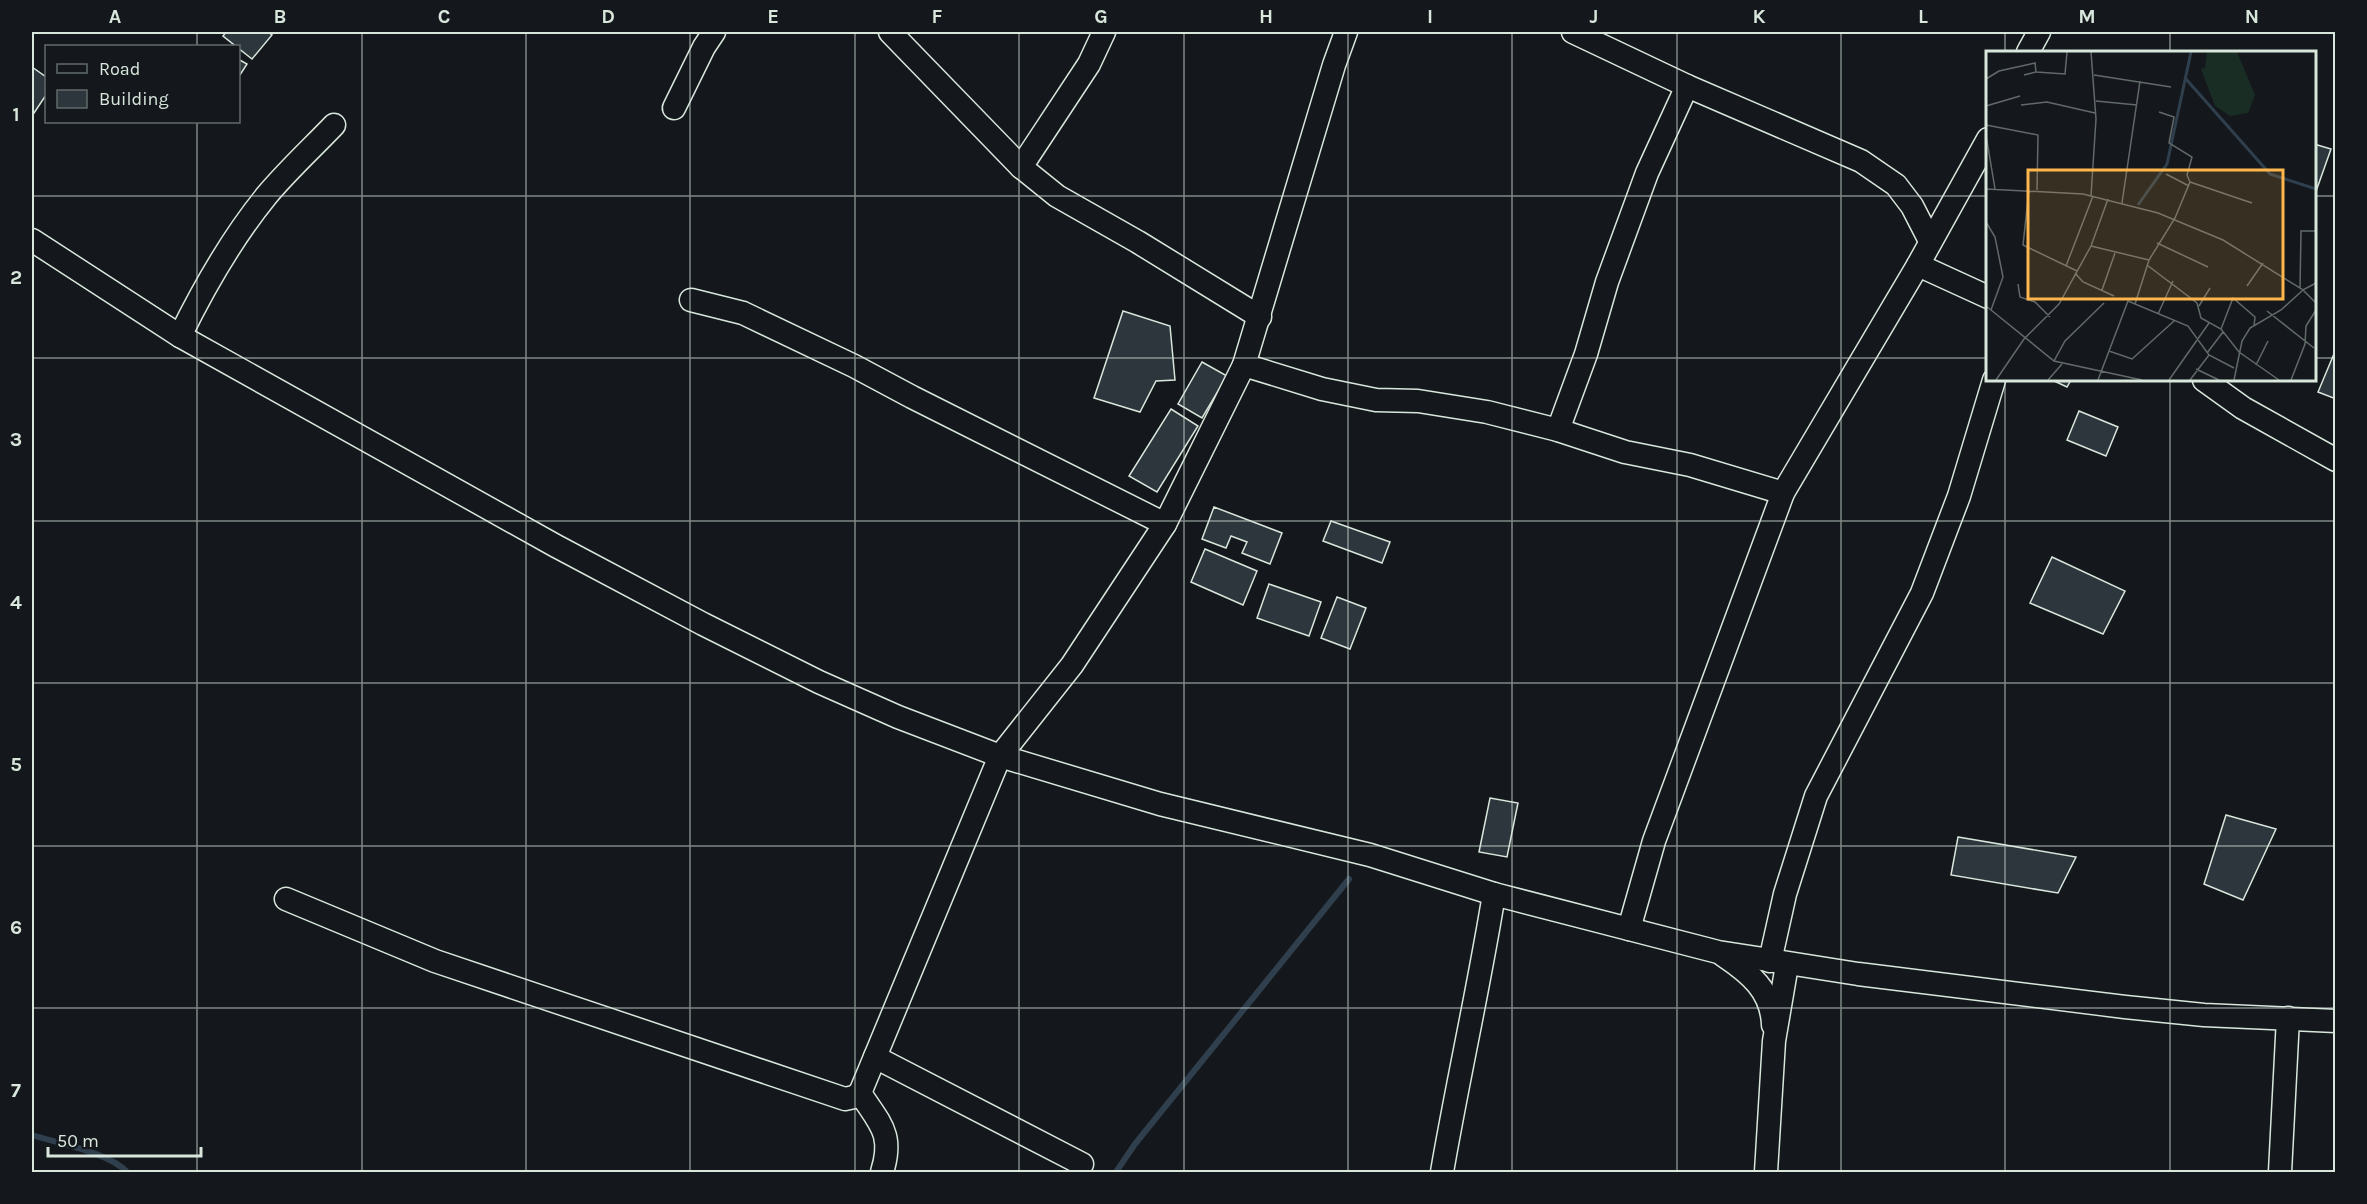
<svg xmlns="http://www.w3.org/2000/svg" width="2367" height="1204" viewBox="0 0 2367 1204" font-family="Karla,sans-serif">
<rect width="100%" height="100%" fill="#14181c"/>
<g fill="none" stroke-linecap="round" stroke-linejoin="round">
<g stroke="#2f3f4d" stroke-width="6">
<path d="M 32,1135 C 57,1143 110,1153 127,1172"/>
<polyline points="1116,1172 1135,1144 1349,879"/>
</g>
</g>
<g fill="#2c363c" stroke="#d8e6dc" stroke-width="1.5">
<polygon points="226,32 268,32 272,35 252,59 223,36"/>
<polygon points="238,59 247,64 238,78"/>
<polygon points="32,67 46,77 46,95 32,116"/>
<polygon points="2314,144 2331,149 2314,197"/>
<polygon points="1123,311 1170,326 1175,380 1156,381 1140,412 1094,398"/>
<polygon points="2336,349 2336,399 2318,392"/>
<polygon points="1202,362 1227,376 1202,418 1178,404"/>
<polygon points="2052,380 2071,380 2067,387"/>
<polygon points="1171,409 1198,426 1157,492 1129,476"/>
<polygon points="2079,411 2118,427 2106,456 2067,440"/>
<polygon points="1214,507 1282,533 1270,564 1242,553 1247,542 1231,536 1226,548 1202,539"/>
<polygon points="1331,521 1390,542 1382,563 1323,541"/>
<polygon points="1205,549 1257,571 1243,605 1191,582"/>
<polygon points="2052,557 2125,591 2103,634 2030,603"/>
<polygon points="1269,584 1321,602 1309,636 1257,618"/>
<polygon points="1337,597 1366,608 1350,649 1321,638"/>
<polygon points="1490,798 1518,803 1507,857 1479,852"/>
<polygon points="2226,815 2276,829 2243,900 2204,884"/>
<polygon points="1958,837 2076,857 2058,893 1951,875"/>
</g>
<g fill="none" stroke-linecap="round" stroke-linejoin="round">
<defs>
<g id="minor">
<polyline points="890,32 1021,167 1057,196 1138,242 1260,317"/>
<polyline points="1573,32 1687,86 1861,161 1896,185 1912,206 1930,241"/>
<polyline points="2028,52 2039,32"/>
<polyline points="674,108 704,47 714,32"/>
<polyline points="1021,167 1089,64 1104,32"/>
<polyline points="32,240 180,336 556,546 703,624 819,682 898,717 1000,756 1160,804 1370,855 1494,894 1718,952 1858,974 2125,1007 2204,1015 2336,1021"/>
<polyline points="1918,265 1988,297"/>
<polyline points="691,300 743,313 854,366 912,397 1165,524"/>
<path d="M 180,336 C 204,287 232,238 267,195 C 288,170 312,148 334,125"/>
<polyline points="1244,365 1322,389 1376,400 1418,401 1487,412 1558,430 1625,452 1690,465 1783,493"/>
<polyline points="2204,380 2243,408 2336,460"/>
<polyline points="1558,430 1586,354 1607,282 1647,173 1687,86"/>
<polyline points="286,899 435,961 845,1099 854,1097 860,1093 1000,756 1072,665 1165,524 1244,365 1334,65 1346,32"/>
<polyline points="1629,929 1654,841 1783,493 1918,265 1988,139"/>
<path d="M 1723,955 C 1750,973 1772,991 1773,1025"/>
<polyline points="1770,961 1785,894 1816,796 1922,593 1959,496 1994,380"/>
<polyline points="875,1057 1082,1164"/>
<path d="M 860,1093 C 880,1124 894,1134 882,1172"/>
<path d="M 1442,1172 C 1458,1079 1479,987 1494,894"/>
<polyline points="1766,1172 1774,1041 1787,965"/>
<polyline points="2280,1172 2288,1018"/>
</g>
</defs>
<use href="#minor" stroke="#d8e6dc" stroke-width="25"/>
<use href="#minor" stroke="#14181c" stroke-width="22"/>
</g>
<path fill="none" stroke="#d8e6dc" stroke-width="1.5" stroke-opacity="0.55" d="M 197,32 L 197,46M 362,32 L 362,1172M 526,32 L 526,1172M 690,32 L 690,1172M 855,32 L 855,1172M 1019,32 L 1019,1172M 1184,32 L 1184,1172M 1348,32 L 1348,1172M 1512,32 L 1512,1172M 1677,32 L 1677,1172M 1841,32 L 1841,1172M 2005,32 L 2005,52M 2170,32 L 2170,52M 197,122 L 197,1172M 32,196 L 1988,196M 2314,196 L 2336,196M 32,358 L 1988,358M 2314,358 L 2336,358M 2005,380 L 2005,1172M 2170,380 L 2170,1172M 32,521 L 2336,521M 32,683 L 2336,683M 32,846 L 2336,846M 32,1008 L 2336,1008"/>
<g transform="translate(1986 51)">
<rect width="330" height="330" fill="#14181c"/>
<path d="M 221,1 L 251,1 L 269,44 L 262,62 L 244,65 L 229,55 L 215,18 L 219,17 Z" fill="#1a2d24"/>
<path fill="none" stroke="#2f3f4d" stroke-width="3" d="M 200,28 L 284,123 L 330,138M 152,154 L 181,113 L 205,1"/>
<path fill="none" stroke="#626a69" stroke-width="1.5" d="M 50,21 L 79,23 L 81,1M 108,24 L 185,36M 0,28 L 13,20 L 49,12 L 50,21 L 38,24M 110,50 L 151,54M 35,54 L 61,51 L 109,62M 0,55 L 34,45M 173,61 L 188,66 L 183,92 L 206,106 L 201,124 L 204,131M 0,74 L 52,84 L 51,139M 0,84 L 9,138M 180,123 L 203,135M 0,138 L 97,143 L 172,162 L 237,189 L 317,239 L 330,232M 43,139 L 37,194 L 91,220M 105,145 L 110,68 L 105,1M 136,152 L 154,30M 0,171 L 9,186 L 17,226 L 5,259M 171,192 L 222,216M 105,195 L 163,209M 161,214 L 211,252 L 215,267 L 235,278 L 253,301 L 293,329M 80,215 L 107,145M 89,222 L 97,231 L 128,245M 32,233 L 34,246 L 49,251 L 64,266M 261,235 L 277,212M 314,237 L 315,180 L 330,180M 116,239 L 129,202M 149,253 L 163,209 L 189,167 L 204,131 L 266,152M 0,255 L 68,310 L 156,329M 213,255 L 224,237M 281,260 L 328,297M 172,263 L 187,230M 235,278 L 247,247 L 269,266 L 268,275M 123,300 L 146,308 L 188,270M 221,302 L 237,281M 68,310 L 79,290 L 118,252M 270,314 L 282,290M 210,318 L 233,329M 10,329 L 38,288 L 73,253 L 105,195 L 122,148M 62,329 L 76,313M 112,329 L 142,250 L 202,275 L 223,304 L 248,317M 183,329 L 223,272M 204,329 L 223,304M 248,329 L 256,290 L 264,277 L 295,259 L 317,239 L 330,252M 305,329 L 319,293 L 320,275 L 330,259"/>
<path fill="#ffb74d" fill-opacity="0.15" stroke="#ffb74d" stroke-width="3" d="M 42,119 L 297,119 L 297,248 L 42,248 Z"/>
<rect width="330" height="330" fill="none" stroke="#d8e6dc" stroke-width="3"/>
</g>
<rect width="2367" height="1204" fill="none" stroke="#14181c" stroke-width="66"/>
<rect x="45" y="45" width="195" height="78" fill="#14181c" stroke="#626a69" stroke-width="1.5"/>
<rect x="57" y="64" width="30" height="9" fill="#14181c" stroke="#626a69" stroke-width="1.5"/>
<text x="99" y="75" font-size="18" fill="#d8e6dc">Road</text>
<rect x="57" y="90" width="30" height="18" fill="#2c363c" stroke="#626a69" stroke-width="1.5"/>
<text x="99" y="105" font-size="18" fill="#d8e6dc">Building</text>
<path d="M48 1147v9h153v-9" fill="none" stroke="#d8e6dc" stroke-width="3"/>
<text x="57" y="1147" font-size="18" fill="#d8e6dc" stroke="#14181c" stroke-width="4.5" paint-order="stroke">50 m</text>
<rect x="33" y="33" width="2301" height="1138" fill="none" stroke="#d8e6dc" stroke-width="2"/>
<g font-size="20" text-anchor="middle" font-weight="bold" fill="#d8e6dc">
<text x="115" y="23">A</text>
<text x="280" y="23">B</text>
<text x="444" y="23">C</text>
<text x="608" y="23">D</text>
<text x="773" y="23">E</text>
<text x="937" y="23">F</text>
<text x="1101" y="23">G</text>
<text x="1266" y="23">H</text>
<text x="1430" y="23">I</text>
<text x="1594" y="23">J</text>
<text x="1759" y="23">K</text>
<text x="1923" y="23">L</text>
<text x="2087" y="23">M</text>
<text x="2252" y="23">N</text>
<text x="16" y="121">1</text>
<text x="16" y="284">2</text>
<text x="16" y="446">3</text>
<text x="16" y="609">4</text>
<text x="16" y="771">5</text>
<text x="16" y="934">6</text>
<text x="16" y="1097">7</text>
</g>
</svg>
